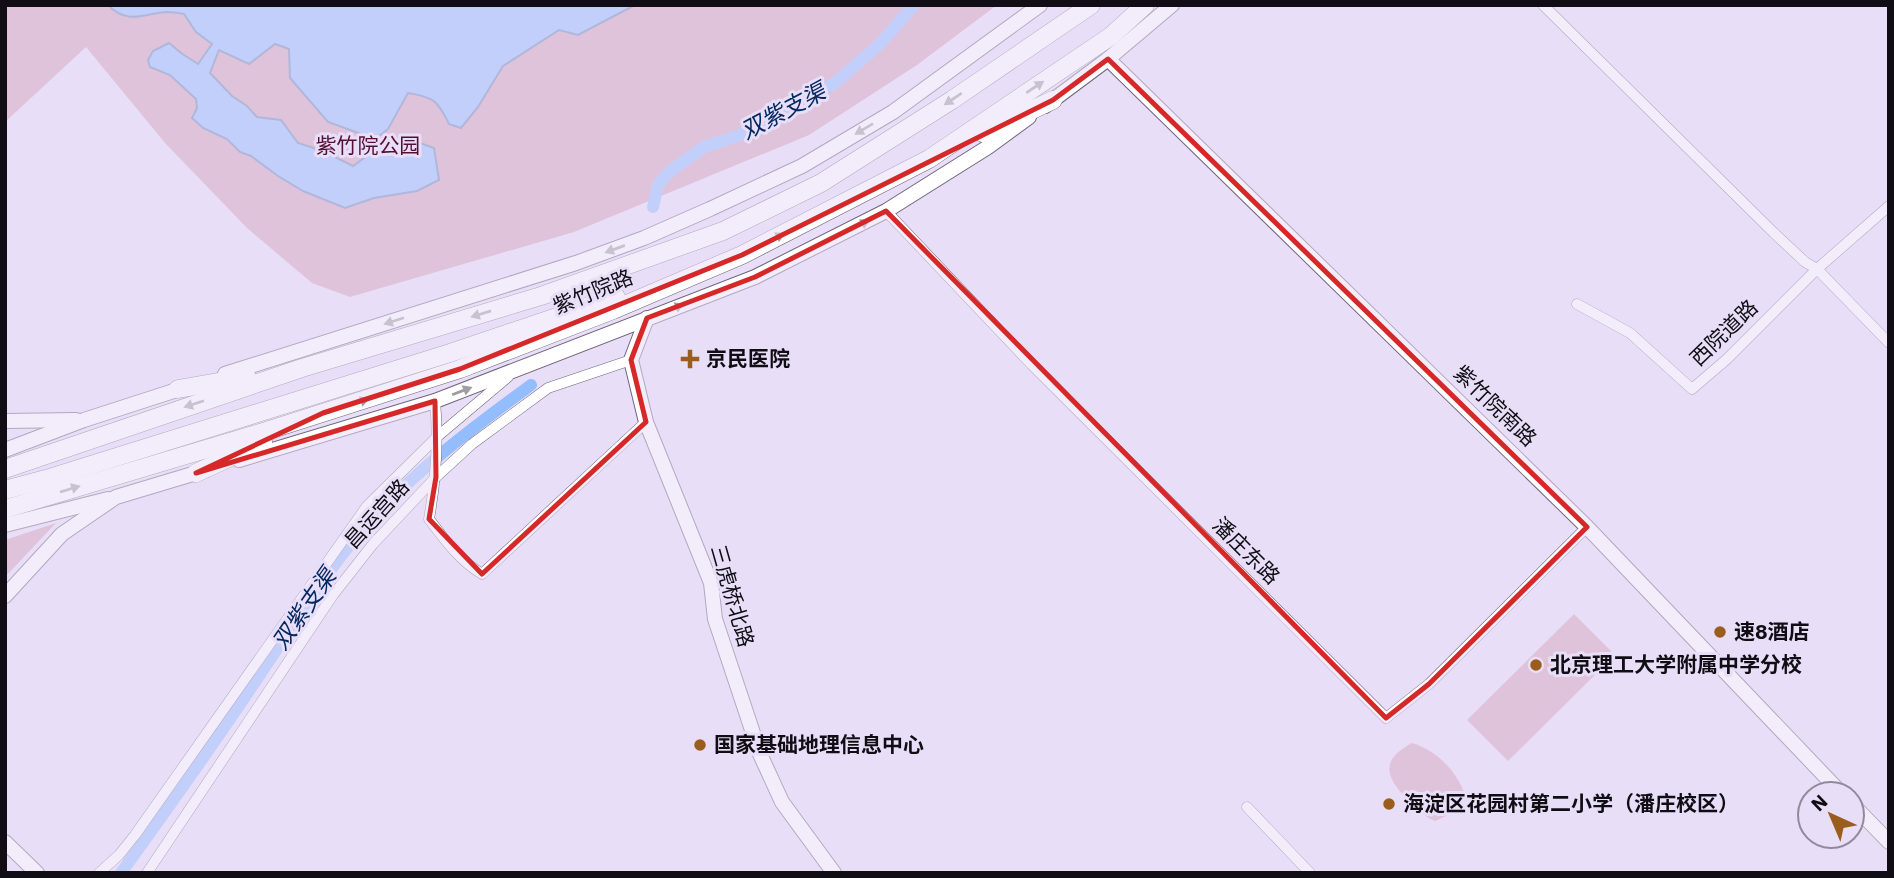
<svg xmlns="http://www.w3.org/2000/svg" width="1894" height="878" viewBox="0 0 1894 878" font-family="'IBM Plex Sans','Noto Sans SC',sans-serif">
<rect width="100%" height="100%" fill="#e9def7"/>
<g fill="#d3a3b6">
<polygon points="5,5 997,5 917,65 809,135 574,232 350,297 312,283 247,228 165,143 86,47 5,122"/>
<polygon points="56,523 5,577 5,540"/>
<polygon points="1574,614 1615,655 1508,761 1467,720"/>
<path d="M 1412,743 C 1436,750 1457,771 1465,795 C 1457,809 1450,815 1435,821 C 1423,816 1417,809 1408,800 C 1385,777 1380,760 1412,743 Z"/>
</g>
<path fill="#94bdfe" stroke="#6c88b8" stroke-width="2" d="M 108,5 L 635,5 L 578,35 L 559,30 L 503,66 L 478,107 L 461,128 L 449,124 C 438,101 434,97 408,93 L 388,129 L 375,139 L 328,122 L 290,78 L 289,49 L 275,44 L 249,64 L 219,50 L 210,73 L 232,96 L 247,106 L 257,117 L 281,120 L 298,143 L 323,151 L 353,166 L 379,147 L 404,156 L 417,142 L 434,148 L 439,180 L 417,191 L 374,198 L 345,208 L 303,191 L 278,176 L 251,156 L 240,152 L 227,139 L 203,128 L 192,118 L 197,108 L 196,99 L 170,75 L 150,67 L 148,60 L 153,51 L 169,43 L 181,53 L 198,64 L 212,44 L 196,32 L 184,14 C 179,13 172,12 167,12 C 145,13 128,26 108,5 Z"/>
<g fill="none" stroke-linecap="round" stroke-linejoin="round">
<g stroke="#94bdfe" stroke-width="12">
<polyline points="653,207 658,185 669,172 704,147 755,130 835,83 880,44 914,5"/>
<path d="M 121,873 C 171,804 220,735 267,664 C 300,615 332,562 373,518 C 420,467 475,426 531,385"/>
</g>
<defs>
<g id="street">
<polyline points="1543,5 1774,233 1805,262 1817,269 1889,343"/>
<polyline points="886,211 1031,364 1386,718 1429,684 1587,527"/>
<polyline points="1577,304 1630,333 1692,389 1727,359 1817,269 1889,206"/>
<path d="M 435,401 C 439,442 436,479 429,519 C 444,539 460,561 482,574 L 646,422"/>
<polyline points="1247,807 1310,873"/>
<polyline points="99,873 119,855 135,835 367,506 438,436 508,377"/>
<polyline points="147,873 333,595 373,544 436,477 472,444 548,388 631,360"/>
</g>
<g id="secondary">
<polyline points="1108,59 1587,527 1842,794"/>
<polyline points="1045,106 1108,59 1172,5"/>
<polyline points="647,318 631,360 646,422 711,583 715,619 760,754 782,802 834,873"/>
<polyline points="225,374 576,263 644,238 710,209 802,166 893,112 1040,5"/>
<polyline points="5,421 76,420"/>
<polyline points="5,450 84,420 186,387"/>
<polyline points="239,460 435,401 755,277 886,211 988,147 1029,117"/>
<polyline points="5,525 108,499"/>
<polyline points="5,596 62,534 116,497 206,470"/>
<polyline points="1852,804 1889,842"/>
<polyline points="5,842 37,873"/>
</g>
<g id="highway">
<polyline points="983,133 1053,100"/>
<polyline points="178,389 247,377"/>
<polyline points="5,469 302,368 541,296 723,231 821,183 952,100 1091,5"/>
<polyline points="196,473 263,442"/>
<polyline points="5,490 46,479 450,353 616,297"/>
<polyline points="5,509 263,432 460,369 613,310 742,255 929,159 1111,36 1145,5"/>
</g>
</defs>
<use href="#street" stroke="#70667b" stroke-width="11"/>
<use href="#secondary" stroke="#70667b" stroke-width="16"/>
<use href="#highway" stroke="#70667b" stroke-width="19"/>
<use href="#street" stroke="#fff" stroke-width="10"/>
<use href="#secondary" stroke="#fff" stroke-width="14"/>
<use href="#highway" stroke="#fff" stroke-width="18"/>
</g>
<defs><path id="oneway-solid" d="M-6-.8H1V-3.2L6.5 0L1 3.2V.8H-6Z" transform="scale(1.75)"/></defs>
<g fill="#9f9ea1">
<use href="#oneway-solid" transform="translate(1035 87) rotate(-34)"/>
<use href="#oneway-solid" transform="translate(953 99) rotate(146)"/>
<use href="#oneway-solid" transform="translate(864 129) rotate(149)"/>
<use href="#oneway-solid" transform="translate(860 225) rotate(-28)"/>
<use href="#oneway-solid" transform="translate(775 238) rotate(-26)"/>
<use href="#oneway-solid" transform="translate(615 249) rotate(160)"/>
<use href="#oneway-solid" transform="translate(674 308) rotate(-21)"/>
<use href="#oneway-solid" transform="translate(481 314) rotate(163)"/>
<use href="#oneway-solid" transform="translate(394 321) rotate(162)"/>
<use href="#oneway-solid" transform="translate(462 391) rotate(-21)"/>
<use href="#oneway-solid" transform="translate(359 402) rotate(-18)"/>
<use href="#oneway-solid" transform="translate(194 404) rotate(162)"/>
<use href="#oneway-solid" transform="translate(70 489) rotate(-17)"/>
</g>
<path d="M0 0H1894V878H0ZM 1108,59 L 1587,527 L 1429,684 L 1386,718 L 886,211 L 755,277 L 647,318 L 631,360 L 646,422 L 482,574 L 429,519 L 436,477 L 435,401 L 196,473 L 323,413 L 460,369 L 742,255 L 1053,100 Z" fill="#e9def7" fill-opacity=".55" fill-rule="evenodd"/>
<path fill="none" stroke="#d62828" stroke-width="5" stroke-linejoin="round" d="M 1108,59 L 1587,527 L 1429,684 L 1386,718 L 886,211 L 755,277 L 647,318 L 631,360 L 646,422 L 482,574 L 429,519 L 436,477 L 435,401 L 196,473 L 323,413 L 460,369 L 742,255 L 1053,100 Z"/>
<g fill="#995e1e" stroke="#e9def7" stroke-width="2.5">
<path d="M686.5 348.5h7v7h7v7h-7v7h-7v-7h-7v-7h7z"/>
<circle cx="1720" cy="632" r="7"/>
<circle cx="1536" cy="665" r="7"/>
<circle cx="700" cy="745" r="7"/>
<circle cx="1389" cy="804" r="7"/>
</g>
<g text-anchor="middle" stroke-width="6" stroke-linejoin="round" paint-order="stroke">
<g font-size="21" fill="#540f34" stroke="#e9def7">
<text x="368" y="153">紫竹院公园</text>
</g>
<g font-size="21" fill="#100d14" stroke="#e9def7">
<text transform="translate(593 292) rotate(-22)" y="7">紫竹院路</text>
<text transform="translate(1724 333) rotate(-44)" y="7">西院道路</text>
<text transform="translate(1495 406) rotate(44)" y="7">紫竹院南路</text>
<text transform="translate(377 514) rotate(-48)" y="7">昌运宫路</text>
<text transform="translate(1246 551) rotate(45)" y="7">潘庄东路</text>
<text transform="translate(732 596) rotate(74)" y="7">三虎桥北路</text>
</g>
<g font-size="21" font-weight="bold" fill="#100d14" stroke="#e9def7" text-anchor="start">
<text x="706" y="366">京民医院</text>
<text x="1734" y="639">速8酒店</text>
<text x="1550" y="672">北京理工大学附属中学分校</text>
<text x="714" y="752">国家基础地理信息中心</text>
<text x="1403" y="811">海淀区花园村第二小学（潘庄校区）</text>
</g>
<g font-size="23" font-style="italic" fill="#042961" stroke="#e9def7">
<text transform="translate(783 111) rotate(-28)" y="8">双紫支渠</text>
<text transform="translate(304 609) rotate(-55)" y="8">双紫支渠</text>
</g>
</g>
<rect width="1894" height="878" fill="none" stroke="#100d14" stroke-width="14"/>
<g transform="translate(1831 815) rotate(316)"><circle r="33" fill="#e9def7" stroke="#928a9c" stroke-width="2"/>
<path d="M0-5L12 26L0 18L-12 26Z" fill="#995e1e"/>
<text y="-10" font-size="19" font-weight="bold" text-anchor="middle" fill="#100d14">N</text>
</g>
</svg>
